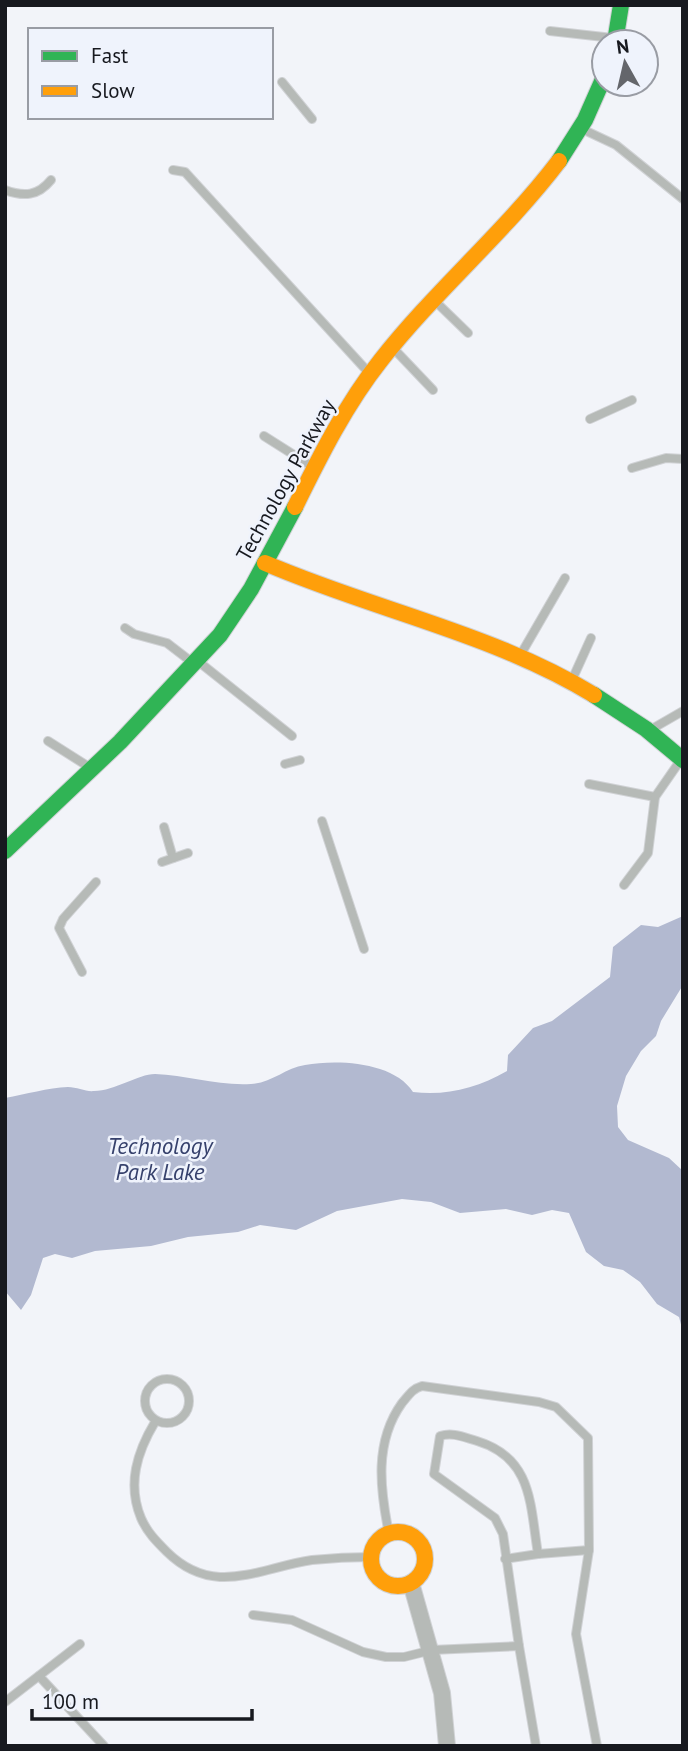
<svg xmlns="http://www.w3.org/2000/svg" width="688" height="1751" viewBox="0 0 688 1751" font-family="'PT Sans',sans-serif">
<rect width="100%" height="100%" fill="#f2f4f9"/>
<path fill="#b2b9d0" d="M 683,916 L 683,985 L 661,1021 L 656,1036 L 641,1051 L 626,1076 L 617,1106 L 618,1127 L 628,1140 L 669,1158 L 683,1171 L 683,1332 L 679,1317 L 657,1304 L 640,1282 L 623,1270 L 604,1266 L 586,1252 L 569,1213 L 552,1210 L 532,1215 L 506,1209 L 460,1213 L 431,1202 L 402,1199 L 337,1211 L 296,1230 L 260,1225 L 238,1232 L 188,1237 L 151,1246 L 95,1251 L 72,1258 L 55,1254 L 43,1258 L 31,1295 L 21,1310 L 5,1291 L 5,1098 C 26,1094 48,1088 68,1087 C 77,1087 86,1092 94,1091 C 115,1091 138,1074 155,1074 C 187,1075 218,1086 251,1084 C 272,1083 285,1068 305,1065 C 338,1059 394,1062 413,1092 C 447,1096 477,1088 507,1071 L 508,1055 L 533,1028 L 552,1021 L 610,977 L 613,947 L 641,925 L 658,927 Z"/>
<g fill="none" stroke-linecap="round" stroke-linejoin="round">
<defs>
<g id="lane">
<polyline points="550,31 613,38"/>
<polyline points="282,82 312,119"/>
<polyline points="582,129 616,145 683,199"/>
<polyline points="173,170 185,172 369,373"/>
<path d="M 5,190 C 24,197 38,196 51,180"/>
<polyline points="435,301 468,333"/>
<polyline points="394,349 433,390"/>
<polyline points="590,419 632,400"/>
<polyline points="264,436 313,467"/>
<polyline points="632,468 666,458 683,459"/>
<polyline points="125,628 134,634 167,643 193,663"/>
<polyline points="521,654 565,578"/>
<polyline points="199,662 292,736"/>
<polyline points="572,680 591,638"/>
<polyline points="650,730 683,711"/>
<polyline points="48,741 89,767"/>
<polyline points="285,764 300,760"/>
<polyline points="589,784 655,797"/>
<polyline points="322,821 364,949"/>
<polyline points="164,827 173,858"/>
<polyline points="162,862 188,853"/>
<polyline points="624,885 648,853 655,797 680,761"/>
<polyline points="82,972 59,928 63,919 96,882"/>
<circle cx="167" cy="1401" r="22"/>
<path d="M 155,1422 C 137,1452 127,1484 141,1518 C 147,1532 156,1541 167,1552 C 214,1598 258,1568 312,1560 C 332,1558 352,1557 371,1557"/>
<path d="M 389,1534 C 380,1489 374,1442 402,1403 C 409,1395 412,1389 422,1386 L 539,1402 L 556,1407 L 588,1438 L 589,1550 L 576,1634 L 597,1746"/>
<polyline points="505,1559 538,1554"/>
<polyline points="253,1615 292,1620 363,1652 386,1657 404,1657 432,1650 519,1646 536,1746"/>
<path d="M 519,1646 L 503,1534 L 495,1518 L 434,1474 L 440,1436 C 453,1432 463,1437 477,1441 C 533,1458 530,1505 538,1554 L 589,1550"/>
<polyline points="39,1676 104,1746"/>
<polyline points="5,1702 80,1644"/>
</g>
<polyline id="street" points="411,1583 442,1693 447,1746"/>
<g id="fast">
<polyline points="615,42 621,5"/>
<polyline points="559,161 585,120 604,77"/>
<polyline points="594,695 646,729 683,760"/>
<polyline points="5,851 120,742 220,635 251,589 295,507"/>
</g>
<g id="slow">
<path d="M 295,507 C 320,456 346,404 381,360 C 436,290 505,232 559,161"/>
<path d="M 265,563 C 374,610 492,633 594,695"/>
<circle cx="398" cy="1559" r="27"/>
</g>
</defs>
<use href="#lane" stroke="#d0d2d5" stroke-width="10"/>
<use href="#street" stroke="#d0d2d5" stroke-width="18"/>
<use href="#fast" stroke="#d0d2d5" stroke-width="18"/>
<use href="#slow" stroke="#d0d2d5" stroke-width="18"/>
<use href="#lane" stroke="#b6bab7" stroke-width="8"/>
<use href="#street" stroke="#b6bab7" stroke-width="16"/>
<use href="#fast" stroke="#30b455" stroke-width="16"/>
<use href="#slow" stroke="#ff9f0a" stroke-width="16"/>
</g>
<g text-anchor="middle" stroke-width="5" stroke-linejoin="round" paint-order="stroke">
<g font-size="21" fill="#17191f" stroke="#eff3fc">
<text transform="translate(286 480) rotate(-61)" y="7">Technology Parkway</text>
</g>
<g font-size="23" font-style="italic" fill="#36416c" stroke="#eff3fc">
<text x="160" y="1154">Technology<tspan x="160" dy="26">Park Lake</tspan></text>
</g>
</g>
<rect width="688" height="1751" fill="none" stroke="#17191f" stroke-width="14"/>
<rect x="28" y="28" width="245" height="91" fill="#eff3fc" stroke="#999ca4" stroke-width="2"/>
<rect x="42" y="51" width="35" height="10" fill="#30b455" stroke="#999ca4" stroke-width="2"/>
<text x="91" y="63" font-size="21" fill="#17191f">Fast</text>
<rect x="42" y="86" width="35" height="10" fill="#ff9f0a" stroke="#999ca4" stroke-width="2"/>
<text x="91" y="98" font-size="21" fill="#17191f">Slow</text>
<g transform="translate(625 63) rotate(352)"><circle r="33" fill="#eff3fc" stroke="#999ca4" stroke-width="2"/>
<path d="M0-5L12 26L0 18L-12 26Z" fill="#64666b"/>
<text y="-10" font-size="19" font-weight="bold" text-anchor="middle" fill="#17191f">N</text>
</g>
<path d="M32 1709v10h220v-10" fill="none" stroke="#17191f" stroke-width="3.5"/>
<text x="42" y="1709" font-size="21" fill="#17191f" stroke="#eff3fc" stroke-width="5" paint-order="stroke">100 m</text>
</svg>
